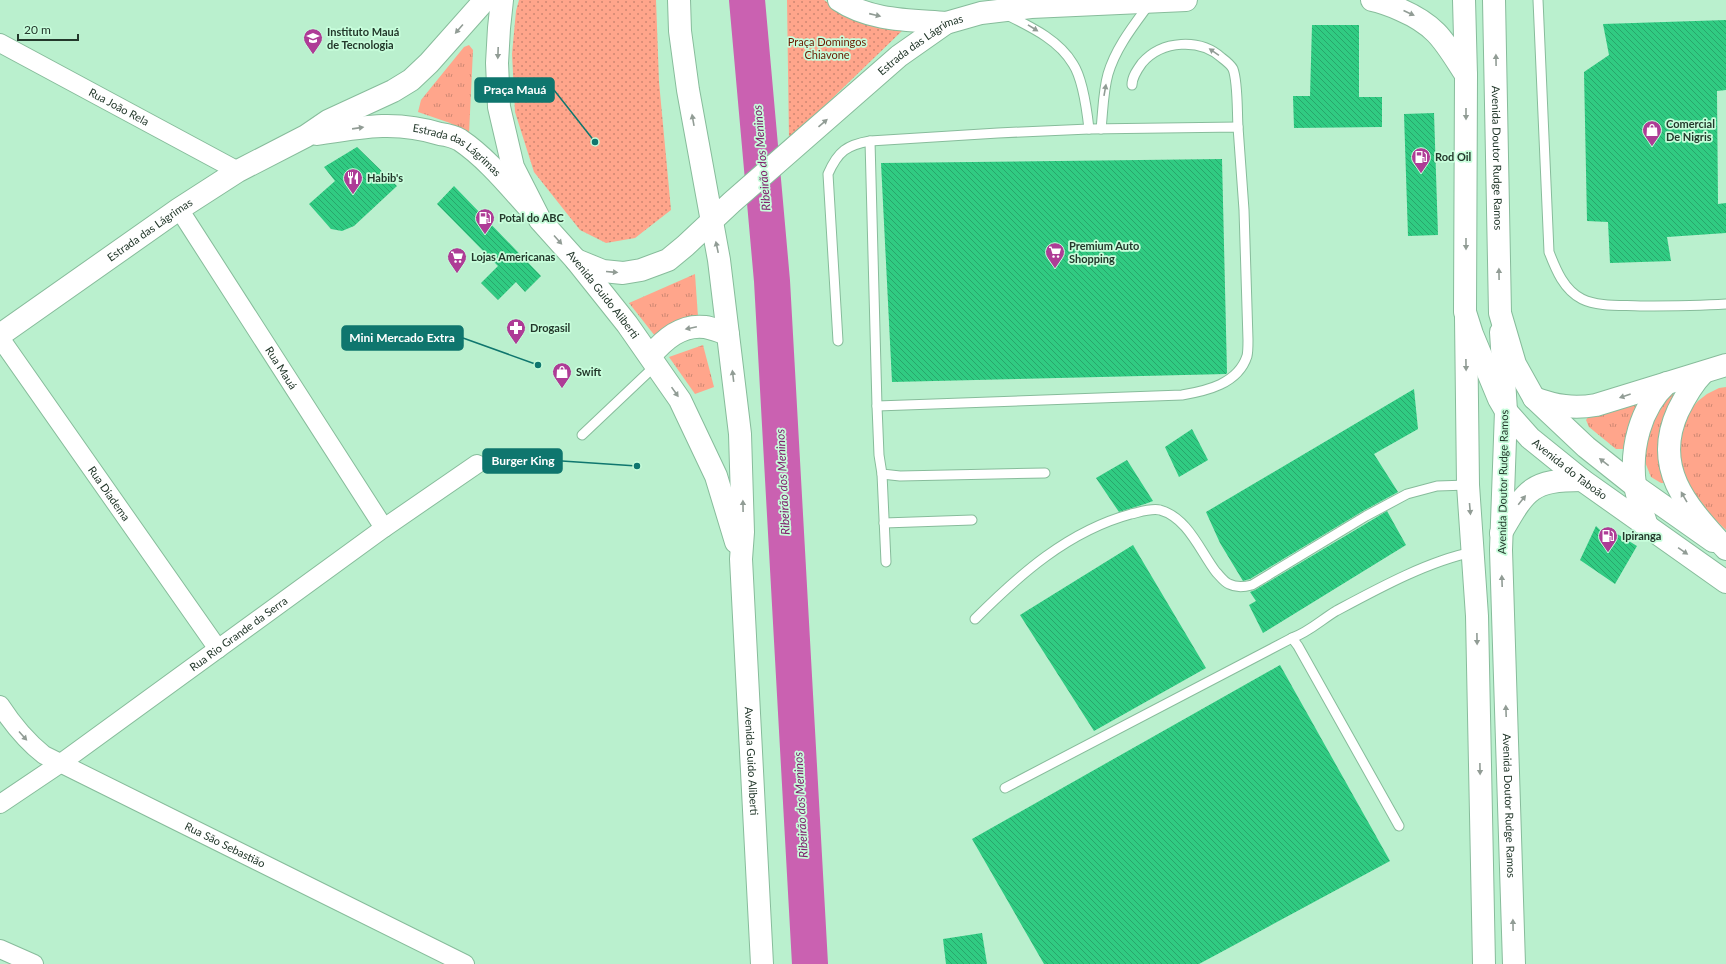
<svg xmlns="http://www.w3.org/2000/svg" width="1726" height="964" viewBox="0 0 1726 964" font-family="Lato,sans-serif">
<defs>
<pattern id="grass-tufts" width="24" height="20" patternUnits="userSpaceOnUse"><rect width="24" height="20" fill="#ffa58b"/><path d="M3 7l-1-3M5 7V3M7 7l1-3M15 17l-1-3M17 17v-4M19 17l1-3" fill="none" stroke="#ce8772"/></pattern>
<pattern id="park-dots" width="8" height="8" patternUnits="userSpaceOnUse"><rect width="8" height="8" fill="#ffa58b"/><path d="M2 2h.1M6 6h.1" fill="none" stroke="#ce8772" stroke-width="1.8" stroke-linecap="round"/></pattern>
<pattern id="building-back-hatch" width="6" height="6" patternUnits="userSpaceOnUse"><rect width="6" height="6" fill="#30cb82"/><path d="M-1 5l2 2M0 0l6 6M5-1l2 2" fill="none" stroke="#28a66b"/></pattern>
</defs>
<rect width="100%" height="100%" fill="#baf0ce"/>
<g fill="url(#grass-tufts)">
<polygon points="469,45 473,50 469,134 450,123 418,112 421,100 464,47"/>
<polygon points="695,274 698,317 655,336 629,303"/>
<polygon points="703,345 714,387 695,394 669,357"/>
<polygon points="1726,387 1726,530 1705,510 1684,478 1678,451 1686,415 1698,401 1707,394 1719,388"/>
<polygon points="1667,394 1673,394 1675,400 1666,483 1661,483 1651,477 1645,462 1646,441 1652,416"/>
<polygon points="1633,401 1641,403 1628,442 1623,449 1616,449 1589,427 1586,420 1588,417"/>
</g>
<g fill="url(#park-dots)">
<polygon points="519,0 656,0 659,82 671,210 635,238 606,243 580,230 534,172 515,112 512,54 516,11"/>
<polygon points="787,0 824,0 842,13 903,30 789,140"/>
</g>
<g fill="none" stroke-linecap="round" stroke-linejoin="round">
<polyline stroke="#ca61b1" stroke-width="36" points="747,0 772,281 810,964"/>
</g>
<g fill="url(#building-back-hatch)">
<polygon points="1726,20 1726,90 1717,91 1718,204 1726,203 1726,233 1667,237 1671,261 1610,263 1608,222 1587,221 1584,72 1609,55 1603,24"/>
<polygon points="1312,25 1359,25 1359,97 1382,97 1382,127 1294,128 1293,96 1310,96"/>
<polygon points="1434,113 1438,235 1408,236 1404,114"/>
<polygon points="357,147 397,186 354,226 342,231 331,229 309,204 335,181 324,167"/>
<polygon points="1222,159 1227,373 1226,374 892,382 881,163"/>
<polygon points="454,186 541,276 525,292 516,282 498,300 481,283 498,266 437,204"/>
<polygon points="1414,389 1418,429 1374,454 1398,492 1363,511 1250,579 1243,581 1220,543 1206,512"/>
<polygon points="1192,429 1208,460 1179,477 1165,447"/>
<polygon points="1127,460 1153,501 1145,504 1119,512 1096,478"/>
<polygon points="1387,511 1406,545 1263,633 1249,605 1256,601 1250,592 1255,590"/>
<polygon points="1596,526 1604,534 1609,529 1637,546 1615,584 1580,560"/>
<polygon points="1133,545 1206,668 1094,731 1020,615"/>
<polygon points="1280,665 1390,861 1199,964 1044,964 972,839"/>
<polygon points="982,933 987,964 946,964 943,939"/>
</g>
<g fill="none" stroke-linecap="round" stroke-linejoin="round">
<defs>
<g id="lane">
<path d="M 1538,0 L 1549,252 C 1556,270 1564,290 1582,299 C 1598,307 1622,305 1640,306 C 1669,306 1697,306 1726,304"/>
<path d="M 1007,15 C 1031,27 1059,40 1073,64 C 1083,79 1087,111 1089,129"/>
<path d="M 1132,85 C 1132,77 1137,70 1142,63 C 1162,40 1200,38 1222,58 C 1226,61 1231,65 1233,69 C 1238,82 1237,112 1238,127"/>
<path d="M 1101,129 C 1103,111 1103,92 1108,74 C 1116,47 1134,25 1150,3"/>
<polyline points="870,141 877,406 879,455 882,474 900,476 1045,473"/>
<path d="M 838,341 L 828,174 C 838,151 847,145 870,141 L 998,133 L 1089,129 L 1238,127 L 1244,210 L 1248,340 C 1248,345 1248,352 1247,356 C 1238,384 1206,391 1182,395 L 877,406"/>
<polyline points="582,435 656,365"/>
<polyline points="882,474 886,562"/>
<polyline points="884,523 972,520"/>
<path d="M 975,619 C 1019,575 1068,531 1131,514 C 1140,512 1151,508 1160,510 C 1188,518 1200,551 1216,572 C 1220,576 1224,582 1229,584 C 1237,588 1244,587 1252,585 L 1366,516 L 1407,494 L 1437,486 L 1468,485"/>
<polyline points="1005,788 1292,638"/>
<path d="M 1399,826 L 1298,646 L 1292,638 C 1309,632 1321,620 1336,611 C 1377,589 1428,561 1473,552"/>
</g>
<g id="street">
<path id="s1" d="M 0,43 L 238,171"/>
<path id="s2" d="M 179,209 L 384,528"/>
<path id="s3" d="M 0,338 L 218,649"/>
<path id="s4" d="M 0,705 C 13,725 25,740 44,755 L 465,964"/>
<path id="s5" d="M 0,804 L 61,763 L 384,528 L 477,464"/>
<polyline points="0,949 34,964"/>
</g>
<g id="secondary">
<path id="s6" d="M 317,134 C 361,127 396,120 440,134 C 447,135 455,137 460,140 C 488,159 510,187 532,211"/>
<polyline points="1466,318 1468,485 1477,616 1484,964"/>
<path id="s7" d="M 1501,332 L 1506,411 L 1501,550 L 1514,964"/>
<path id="s8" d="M 0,335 L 179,209 L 238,171 L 306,136 L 328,121 L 393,91 L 411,80 L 429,63 L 485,0"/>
</g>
<g id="primary">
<path id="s9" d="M 502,0 L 499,28 L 497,63 L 499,107 L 513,167 L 540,220 L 576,260 L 627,324 L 680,400 L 716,476 L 736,542"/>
<path id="s10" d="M 679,0 L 680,31 L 688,90 L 719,260 L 740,434 L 743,532 L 741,559 L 762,964"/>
<path d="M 839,0 C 870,21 910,20 946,23"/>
<path d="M 1372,0 C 1383,2 1392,6 1401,10 C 1438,26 1445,43 1466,75"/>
<path id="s11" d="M 1464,0 L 1466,75 L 1465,312 L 1472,334 L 1499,399 L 1506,411 L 1530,438 L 1582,480 L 1726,582"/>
<path id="s12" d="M 1494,0 L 1500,313 L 1515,364 L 1534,398 L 1586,447 L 1635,486 L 1713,541"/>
<path id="s13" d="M 576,260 L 603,271 L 623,273 L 641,270 L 668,260 L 685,246 L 732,202 L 899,56 L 946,23 L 981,13 L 1031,7 L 1186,0"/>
<path d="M 650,356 C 664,340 681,324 705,327 C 712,328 721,332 728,334"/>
<path d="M 1501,533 C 1526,490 1530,480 1582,480"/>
</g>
<g id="highway">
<path d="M 1703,373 C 1692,384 1685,397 1678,411 C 1651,470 1689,508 1726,549"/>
<path d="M 1534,398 C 1556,406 1573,409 1596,405 L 1726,365"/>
<path d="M 1647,526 C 1643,513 1637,498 1635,485 C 1630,449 1640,408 1667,383"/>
</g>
</defs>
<use href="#lane" stroke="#87bc9b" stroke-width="11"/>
<use href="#street" stroke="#87bc9b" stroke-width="20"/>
<use href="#secondary" stroke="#87bc9b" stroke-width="24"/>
<use href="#primary" stroke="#87bc9b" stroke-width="24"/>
<use href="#highway" stroke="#87bc9b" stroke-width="24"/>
<use href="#lane" stroke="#fff" stroke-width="9"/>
<use href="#street" stroke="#fff" stroke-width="18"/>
<use href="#secondary" stroke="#fff" stroke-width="22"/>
<use href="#primary" stroke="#fff" stroke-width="22"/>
<use href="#highway" stroke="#fff" stroke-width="22"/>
</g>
<defs><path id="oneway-solid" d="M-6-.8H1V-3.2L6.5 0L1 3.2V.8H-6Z"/></defs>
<g fill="#919c95">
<use href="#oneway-solid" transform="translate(1409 13) rotate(24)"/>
<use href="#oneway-solid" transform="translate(875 15) rotate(13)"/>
<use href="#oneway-solid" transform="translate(1033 28) rotate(32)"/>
<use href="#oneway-solid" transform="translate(459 29) rotate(131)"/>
<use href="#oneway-solid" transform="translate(1214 52) rotate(-146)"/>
<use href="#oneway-solid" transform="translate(498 53) rotate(92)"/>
<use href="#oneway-solid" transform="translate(1496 60) rotate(-91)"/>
<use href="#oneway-solid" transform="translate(1105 90) rotate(-80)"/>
<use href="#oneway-solid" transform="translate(1466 114) rotate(90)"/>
<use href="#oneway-solid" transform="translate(693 120) rotate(-100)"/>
<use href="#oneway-solid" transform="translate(823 123) rotate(-41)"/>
<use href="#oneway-solid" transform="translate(358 128) rotate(-8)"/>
<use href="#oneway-solid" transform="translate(558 240) rotate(48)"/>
<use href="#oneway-solid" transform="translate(1466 244) rotate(90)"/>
<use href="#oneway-solid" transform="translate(717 247) rotate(-102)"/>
<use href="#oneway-solid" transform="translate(612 272) rotate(5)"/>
<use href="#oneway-solid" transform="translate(1499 274) rotate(-91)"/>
<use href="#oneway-solid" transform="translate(691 328) rotate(168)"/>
<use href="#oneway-solid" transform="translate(1466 365) rotate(89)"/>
<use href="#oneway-solid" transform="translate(733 376) rotate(-97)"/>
<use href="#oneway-solid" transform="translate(675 392) rotate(55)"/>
<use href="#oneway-solid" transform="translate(1625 396) rotate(161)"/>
<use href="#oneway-solid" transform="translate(1604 462) rotate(-142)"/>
<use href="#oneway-solid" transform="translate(1684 497) rotate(-120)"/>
<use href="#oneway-solid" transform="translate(1522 500) rotate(-51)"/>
<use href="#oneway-solid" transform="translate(743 506) rotate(-91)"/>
<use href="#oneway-solid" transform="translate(1470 509) rotate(85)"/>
<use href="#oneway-solid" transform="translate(1683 551) rotate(35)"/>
<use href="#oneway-solid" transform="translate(1502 581) rotate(-92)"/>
<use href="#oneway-solid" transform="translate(1477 639) rotate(89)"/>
<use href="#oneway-solid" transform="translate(1506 711) rotate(-92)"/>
<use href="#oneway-solid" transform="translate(23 736) rotate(48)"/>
<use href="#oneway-solid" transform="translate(1480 769) rotate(89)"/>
<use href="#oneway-solid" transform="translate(1513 925) rotate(-91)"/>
</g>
<defs>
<symbol id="university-pin" viewBox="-11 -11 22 30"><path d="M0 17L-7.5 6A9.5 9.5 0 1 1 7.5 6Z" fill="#ae3c96" stroke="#c7fddb"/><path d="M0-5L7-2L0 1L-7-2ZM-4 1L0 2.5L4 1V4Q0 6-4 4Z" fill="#fff"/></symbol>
<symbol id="shop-pin" viewBox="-11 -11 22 30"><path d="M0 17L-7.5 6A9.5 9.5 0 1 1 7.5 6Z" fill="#ae3c96" stroke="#c7fddb"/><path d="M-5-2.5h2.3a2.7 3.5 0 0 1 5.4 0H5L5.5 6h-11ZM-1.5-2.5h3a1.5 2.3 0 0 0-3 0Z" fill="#fff"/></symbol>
<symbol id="fuel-pin" viewBox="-11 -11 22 30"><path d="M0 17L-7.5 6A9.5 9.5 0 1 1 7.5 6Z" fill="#ae3c96" stroke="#c7fddb"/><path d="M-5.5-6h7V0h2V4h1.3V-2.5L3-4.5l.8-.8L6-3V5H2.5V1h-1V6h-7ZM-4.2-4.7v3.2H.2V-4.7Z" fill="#fff"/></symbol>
<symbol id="restaurant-pin" viewBox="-11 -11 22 30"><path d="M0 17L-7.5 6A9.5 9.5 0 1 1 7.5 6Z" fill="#ae3c96" stroke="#c7fddb"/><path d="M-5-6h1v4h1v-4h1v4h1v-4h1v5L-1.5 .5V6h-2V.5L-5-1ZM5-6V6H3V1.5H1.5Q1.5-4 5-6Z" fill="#fff"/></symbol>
<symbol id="supermarket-pin" viewBox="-11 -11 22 30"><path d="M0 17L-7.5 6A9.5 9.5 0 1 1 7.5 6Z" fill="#ae3c96" stroke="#c7fddb"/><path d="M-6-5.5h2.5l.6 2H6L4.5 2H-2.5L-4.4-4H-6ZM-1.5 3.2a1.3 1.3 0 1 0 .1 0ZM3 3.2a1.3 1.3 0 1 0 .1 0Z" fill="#fff"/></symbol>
<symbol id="pharmacy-pin" viewBox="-11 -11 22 30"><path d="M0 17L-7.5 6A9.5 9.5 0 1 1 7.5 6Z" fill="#ae3c96" stroke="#c7fddb"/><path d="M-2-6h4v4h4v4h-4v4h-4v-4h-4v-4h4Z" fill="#fff"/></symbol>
</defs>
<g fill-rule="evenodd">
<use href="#university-pin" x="302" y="27" width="22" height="30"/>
<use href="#shop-pin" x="1641" y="119" width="22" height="30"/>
<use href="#fuel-pin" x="1410" y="146" width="22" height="30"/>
<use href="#restaurant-pin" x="342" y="167" width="22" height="30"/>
<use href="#fuel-pin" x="474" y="207" width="22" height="30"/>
<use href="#supermarket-pin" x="1044" y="241" width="22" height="30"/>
<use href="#supermarket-pin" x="446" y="246" width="22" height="30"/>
<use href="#pharmacy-pin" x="505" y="317" width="22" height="30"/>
<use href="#shop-pin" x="551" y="361" width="22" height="30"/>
<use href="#fuel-pin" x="1597" y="525" width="22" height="30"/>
</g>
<g text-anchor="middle" stroke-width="3.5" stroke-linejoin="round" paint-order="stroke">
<g font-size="11" font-weight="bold" fill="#23382b" stroke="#c7fddb" text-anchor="start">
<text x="327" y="36">Instituto Mauá<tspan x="327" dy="13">de Tecnologia</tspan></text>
<text x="1666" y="128">Comercial<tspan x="1666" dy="13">De Nigris</tspan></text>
<text x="1435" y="161">Rod Oil</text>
<text x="367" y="182">Habib's</text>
<text x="499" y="222">Potal do ABC</text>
<text x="1069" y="250">Premium Auto<tspan x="1069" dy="13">Shopping</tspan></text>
<text x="471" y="261">Lojas Americanas</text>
<text x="530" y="332">Drogasil</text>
<text x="576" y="376">Swift</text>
<text x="1622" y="540">Ipiranga</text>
</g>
<g font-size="11" fill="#691a00" stroke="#c7fddb">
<text x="827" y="46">Praça Domingos<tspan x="827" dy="13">Chiavone</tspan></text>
</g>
<g font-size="11" fill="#23382b" stroke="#c7fddb">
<text dy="4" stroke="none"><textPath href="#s13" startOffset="429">Estrada das Lágrimas</textPath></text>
<text dy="4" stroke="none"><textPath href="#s1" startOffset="135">Rua João Rela</textPath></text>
<text dy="4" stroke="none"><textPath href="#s6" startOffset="147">Estrada das Lágrimas</textPath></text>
<text dy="4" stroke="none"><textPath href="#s12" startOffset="158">Avenida Doutor Rudge Ramos</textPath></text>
<text dy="4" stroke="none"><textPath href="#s8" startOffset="183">Estrada das Lágrimas</textPath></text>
<text dy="4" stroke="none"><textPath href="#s9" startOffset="326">Avenida Guido Aliberti</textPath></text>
<text dy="4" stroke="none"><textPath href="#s2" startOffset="189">Rua Mauá</textPath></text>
<text dy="4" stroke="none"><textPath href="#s11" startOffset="506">Avenida do Taboão</textPath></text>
<text transform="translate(1503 482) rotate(-89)" y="4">Avenida Doutor Rudge Ramos</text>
<text dy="4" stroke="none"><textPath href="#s3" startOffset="190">Rua Diadema</textPath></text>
<text dy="4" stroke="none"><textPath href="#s5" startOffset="293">Rua Rio Grande da Serra</textPath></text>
<text dy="4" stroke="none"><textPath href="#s10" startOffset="766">Avenida Guido Aliberti</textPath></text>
<text dy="4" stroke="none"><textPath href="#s7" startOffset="474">Avenida Doutor Rudge Ramos</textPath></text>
<text dy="4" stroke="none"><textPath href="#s4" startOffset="269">Rua São Sebastião</textPath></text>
</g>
<g font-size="12" font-style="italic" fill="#80206d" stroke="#c7fddb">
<text transform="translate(762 158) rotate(-95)" y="4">Ribeirão dos Meninos</text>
<text transform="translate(783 482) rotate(-93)" y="4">Ribeirão dos Meninos</text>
<text transform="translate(801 805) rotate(-93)" y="4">Ribeirão dos Meninos</text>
</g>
</g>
<path fill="none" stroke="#0f766e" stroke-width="1.5" d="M595 142L554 90M538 365L463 338M637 466L562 461"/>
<g fill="#0f766e" stroke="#c7fddb" stroke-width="1.5">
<circle cx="595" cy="142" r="4"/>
<circle cx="538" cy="365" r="4"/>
<circle cx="637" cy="466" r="4"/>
</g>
<g fill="#0f766e" stroke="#0f766e" stroke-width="1.5">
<rect x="475" y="78" width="79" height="24" rx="4"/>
<rect x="342" y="326" width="121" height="24" rx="4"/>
<rect x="483" y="449" width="79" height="24" rx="4"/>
</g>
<g font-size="12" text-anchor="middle" font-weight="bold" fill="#fff">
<text x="515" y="94">Praça Mauá</text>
<text x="402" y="342">Mini Mercado Extra</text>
<text x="523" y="465">Burger King</text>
</g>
<path d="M18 34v6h60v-6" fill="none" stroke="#23382b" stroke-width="2"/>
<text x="24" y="34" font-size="12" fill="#23382b" stroke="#c7fddb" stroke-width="3" paint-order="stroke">20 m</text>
</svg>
